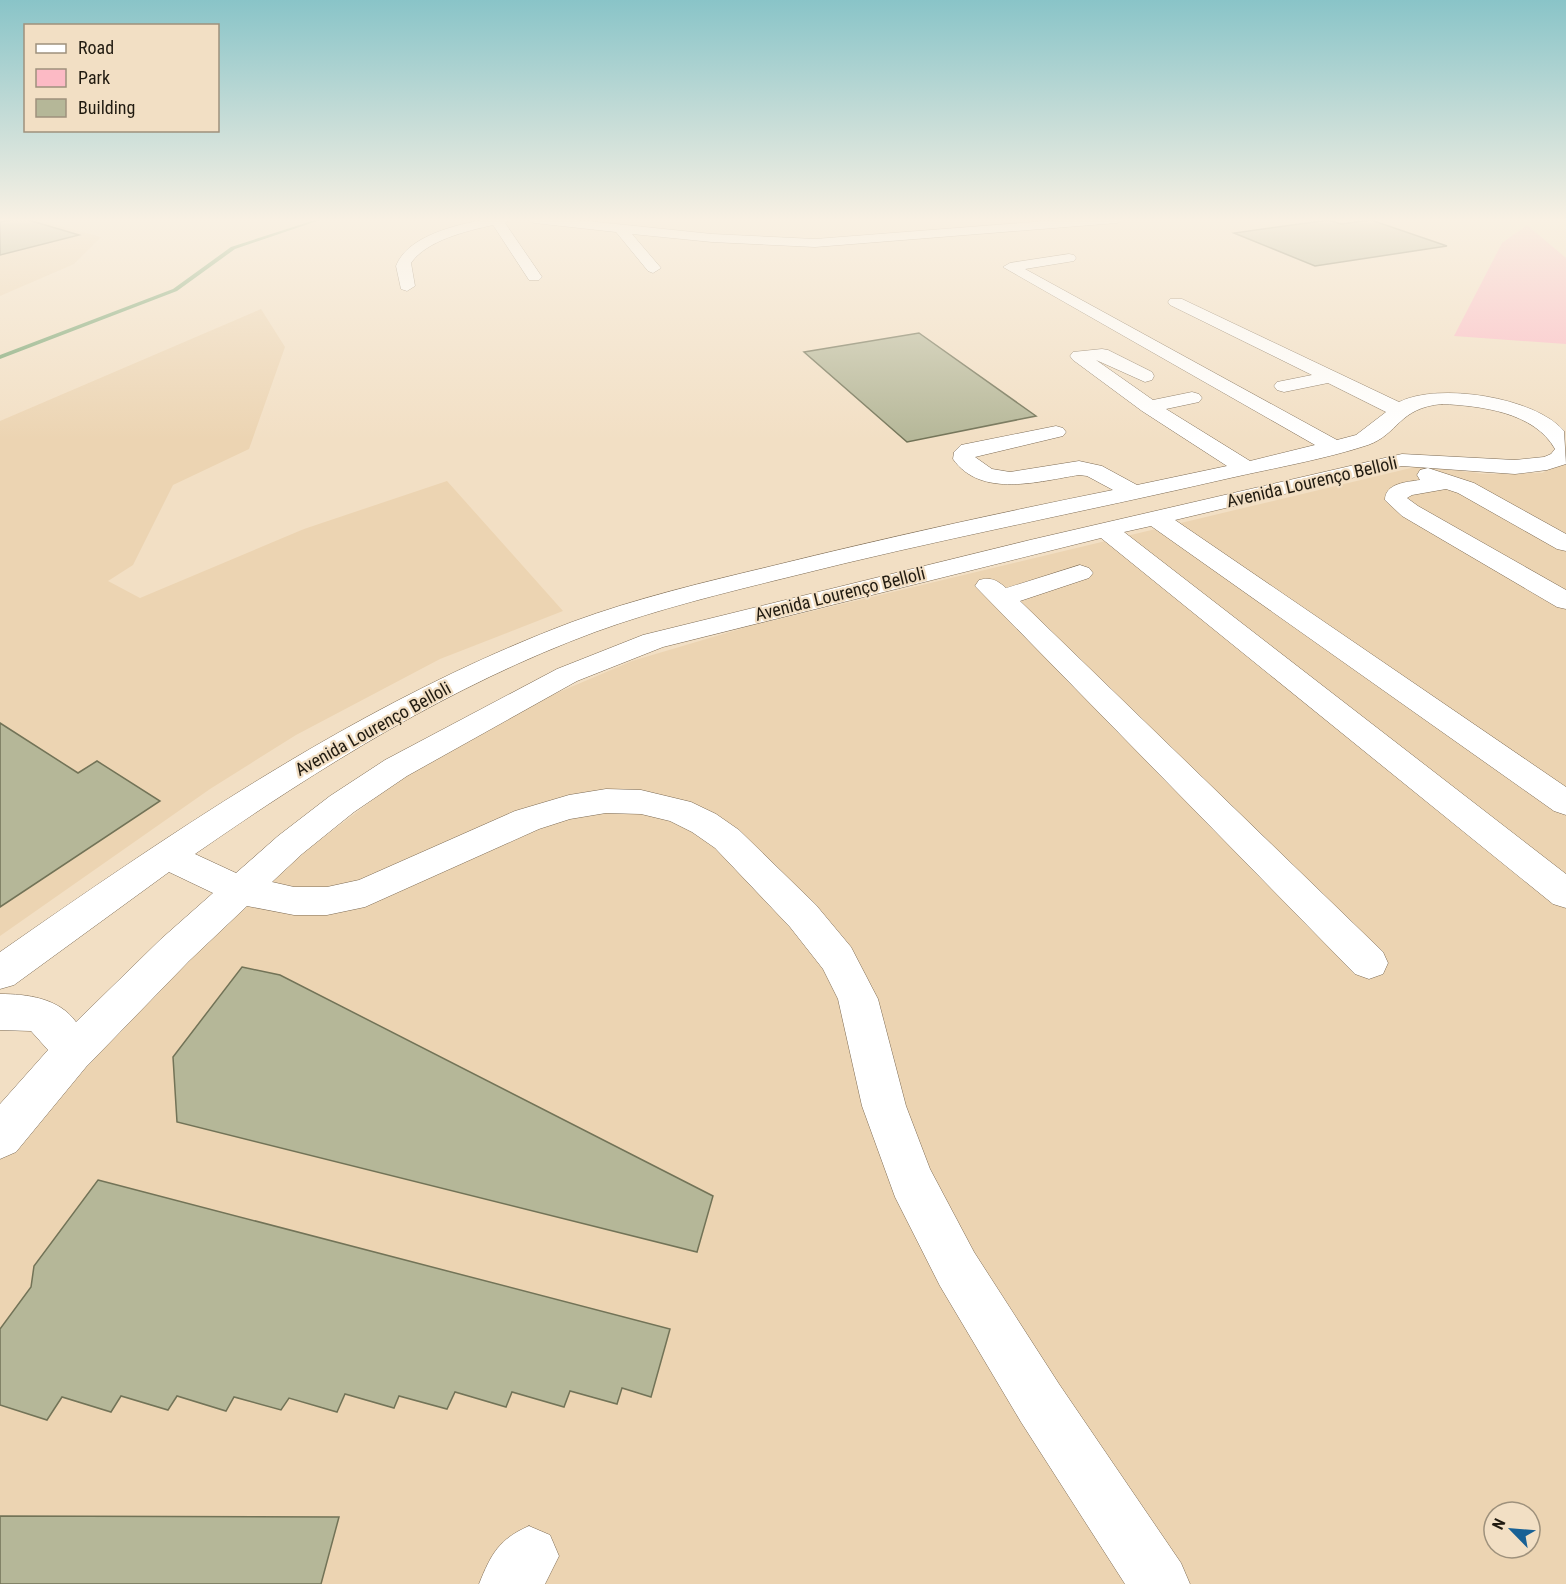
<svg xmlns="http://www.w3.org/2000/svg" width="1566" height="1584" viewBox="0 0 1566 1584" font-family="'Roboto Condensed',sans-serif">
<rect width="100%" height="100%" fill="#f2dfc4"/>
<g fill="#ecd4b2" fill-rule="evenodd">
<polygon points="0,219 33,219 101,237 74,264 0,296"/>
<polygon points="261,309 285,347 249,449 173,485 133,565 108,581 140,598 304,529 447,481 563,611 440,659 296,735 210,789 0,936 0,421"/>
<path d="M 1566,460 L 1566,1584 L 0,1584 L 0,1158 L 228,910 L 399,780 L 524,707 L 632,661 L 750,626 L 1419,466 L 1485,474 L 1542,473 ZM 1494,1512 L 1530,1512 L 1530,1548 L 1494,1548 Z"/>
</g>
<polygon fill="#fcbac5" points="1527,225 1566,258 1566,344 1454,336 1502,243"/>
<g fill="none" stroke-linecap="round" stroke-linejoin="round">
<polygon fill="#76a370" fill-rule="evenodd" points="318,219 323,219 235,249 177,291 0,359 0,355 173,289 231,247"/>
</g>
<g fill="#b5b798" stroke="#727357" stroke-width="1.5">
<polygon points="15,219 25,219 79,235 0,255 0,222"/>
<polygon points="1329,220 1341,224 1371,220 1447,246 1315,266 1234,233"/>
<polygon points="919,333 1036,416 907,442 804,352"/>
<polygon points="0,723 78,773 97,761 160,801 0,907"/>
<polygon points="242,967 280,975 713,1196 697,1252 177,1122 173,1057"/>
<polygon points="98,1180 670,1329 651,1397 622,1388 617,1404 570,1391 564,1407 512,1392 506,1407 455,1392 447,1409 399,1396 394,1408 345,1394 337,1412 289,1398 281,1410 234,1397 226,1411 177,1396 168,1410 121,1396 111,1412 62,1397 47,1420 0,1405 0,1329 31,1287 34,1266"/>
<polygon points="0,1516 339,1517 321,1584 0,1584"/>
</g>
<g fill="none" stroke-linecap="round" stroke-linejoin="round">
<defs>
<g id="minor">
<path d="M 486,219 L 511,219 L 505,223 L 542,277 L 539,280 L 529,280 L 493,225 C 467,231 427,240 411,263 L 415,286 L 407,291 L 401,289 L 396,266 C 408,235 457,225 486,219 Z"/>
<polygon points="527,219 568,219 712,234 815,239 1071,219 1124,219 1117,223 815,247 712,242 632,234 661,268 653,273 648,271 616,232 534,223"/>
<path d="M 1069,254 L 1074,255 L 1076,258 L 1074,261 L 1025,269 L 1337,440 L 1356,435 L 1386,412 L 1328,383 L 1284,392 L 1277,390 L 1274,386 L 1277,382 L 1312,375 L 1170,305 L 1168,302 L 1170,299 L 1182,299 L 1399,402 C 1438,382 1535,397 1564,431 L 1566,464 L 1547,470 L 1515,474 L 1402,466 L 1175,520 L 1566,787 L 1566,815 L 1554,811 L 1151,526 L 1124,532 L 1566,874 L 1566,908 L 1553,904 L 1101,538 L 663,647 L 577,681 L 407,776 L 354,812 L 302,854 L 272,882 L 294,887 L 327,887 L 359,880 L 515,811 L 569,795 L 606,789 L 641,790 L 691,802 L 716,814 L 739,830 L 816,905 L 851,947 L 878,999 L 906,1106 L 930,1169 L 974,1252 L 1059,1384 L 1181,1563 L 1190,1584 L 1125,1584 L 1021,1422 L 940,1286 L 895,1197 L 862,1106 L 838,999 L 823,969 L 790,927 L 715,848 L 692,832 L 670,821 L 641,814 L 606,813 L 570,819 L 539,829 L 365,907 L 327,915 L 294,915 L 247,906 L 189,961 L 86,1067 L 16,1152 L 0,1159 L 0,1104 L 48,1050 L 31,1031 L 0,1030 L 0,994 C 27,994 59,998 76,1022 L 161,939 L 213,893 L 169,872 L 14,985 L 0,989 L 0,952 C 181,826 365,700 572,622 C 637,598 705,582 772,566 C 885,538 999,513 1113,490 L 1087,476 L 1079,475 C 1040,481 981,499 953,459 L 954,452 L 961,445 L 1056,426 L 1063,428 L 1066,432 L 1063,436 L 975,457 L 992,469 L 1010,472 L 1079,461 L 1102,466 L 1137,485 L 1227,466 L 1142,411 L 1073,360 L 1070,356 L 1073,352 L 1102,349 L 1108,350 L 1152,372 L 1154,376 L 1152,380 L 1145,382 L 1096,360 L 1153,400 L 1192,392 L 1199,394 L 1202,398 L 1199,402 L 1166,409 L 1250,461 L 1315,445 L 1003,267 L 1010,263 ZM 1442,404 C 1481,406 1534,412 1555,449 L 1551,454 L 1544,457 L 1515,460 L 1402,454 L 1030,540 L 643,635 L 557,669 L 385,760 L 330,796 L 278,836 L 236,873 L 195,854 C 320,767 452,685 595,632 C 658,609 724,593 789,577 C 935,540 1083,512 1230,478 C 1274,468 1326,459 1368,445 C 1399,434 1398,408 1442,404 Z"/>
<path d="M 1428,468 L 1474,483 L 1566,534 L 1566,551 L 1557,549 L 1458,493 L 1446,489 L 1412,495 L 1407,498 L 1418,506 L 1566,590 L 1566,609 L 1557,607 L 1402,516 L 1385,500 C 1385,483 1407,482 1420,480 L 1417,475 L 1420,470 Z"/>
<path d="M 1080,565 L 1089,568 L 1093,573 L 1089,578 L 1020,601 L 1383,952 L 1388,963 L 1383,974 L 1369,979 L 1355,974 L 975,586 L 979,580 C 991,577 997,580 1006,588 Z"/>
<path d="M 529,1526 L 550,1535 L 559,1556 L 545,1584 L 479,1584 C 491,1554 499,1539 529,1526 Z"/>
</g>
</defs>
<use href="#minor" stroke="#7c6a53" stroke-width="1"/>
<use href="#minor" fill="#fff" fill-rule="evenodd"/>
</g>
<linearGradient id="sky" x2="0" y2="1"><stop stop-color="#89c4c8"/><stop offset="0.5" stop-color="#f9f1e4"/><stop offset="1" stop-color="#f9f1e4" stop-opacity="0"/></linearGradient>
<rect width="1566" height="440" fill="url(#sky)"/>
<g text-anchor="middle" stroke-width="4.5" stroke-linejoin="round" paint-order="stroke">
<g font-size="18" fill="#211b11" stroke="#f2dfc4">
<text transform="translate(1312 482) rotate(-13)" y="6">Avenida Lourenço Belloli</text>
<text transform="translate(840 594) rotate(-14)" y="6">Avenida Lourenço Belloli</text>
<text transform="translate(373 729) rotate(-29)" y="6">Avenida Lourenço Belloli</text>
</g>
</g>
<rect x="24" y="24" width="195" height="108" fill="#f2dfc4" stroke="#9e917c" stroke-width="1.5"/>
<rect x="36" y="44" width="30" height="9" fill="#ffffff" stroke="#9e917c" stroke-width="1.5"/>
<text x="78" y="54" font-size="18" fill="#211b11">Road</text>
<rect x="36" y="69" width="30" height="18" fill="#fcbac5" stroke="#9e917c" stroke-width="1.5"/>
<text x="78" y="84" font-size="18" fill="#211b11">Park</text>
<rect x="36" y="99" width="30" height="18" fill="#b5b798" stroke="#9e917c" stroke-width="1.5"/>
<text x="78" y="114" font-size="18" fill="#211b11">Building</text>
<g transform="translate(1512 1530) rotate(295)"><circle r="28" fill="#f2dfc4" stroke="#9e917c" stroke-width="1.5"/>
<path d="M0-4.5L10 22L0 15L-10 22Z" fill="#196195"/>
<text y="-9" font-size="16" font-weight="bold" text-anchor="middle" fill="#211b11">N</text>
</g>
</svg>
